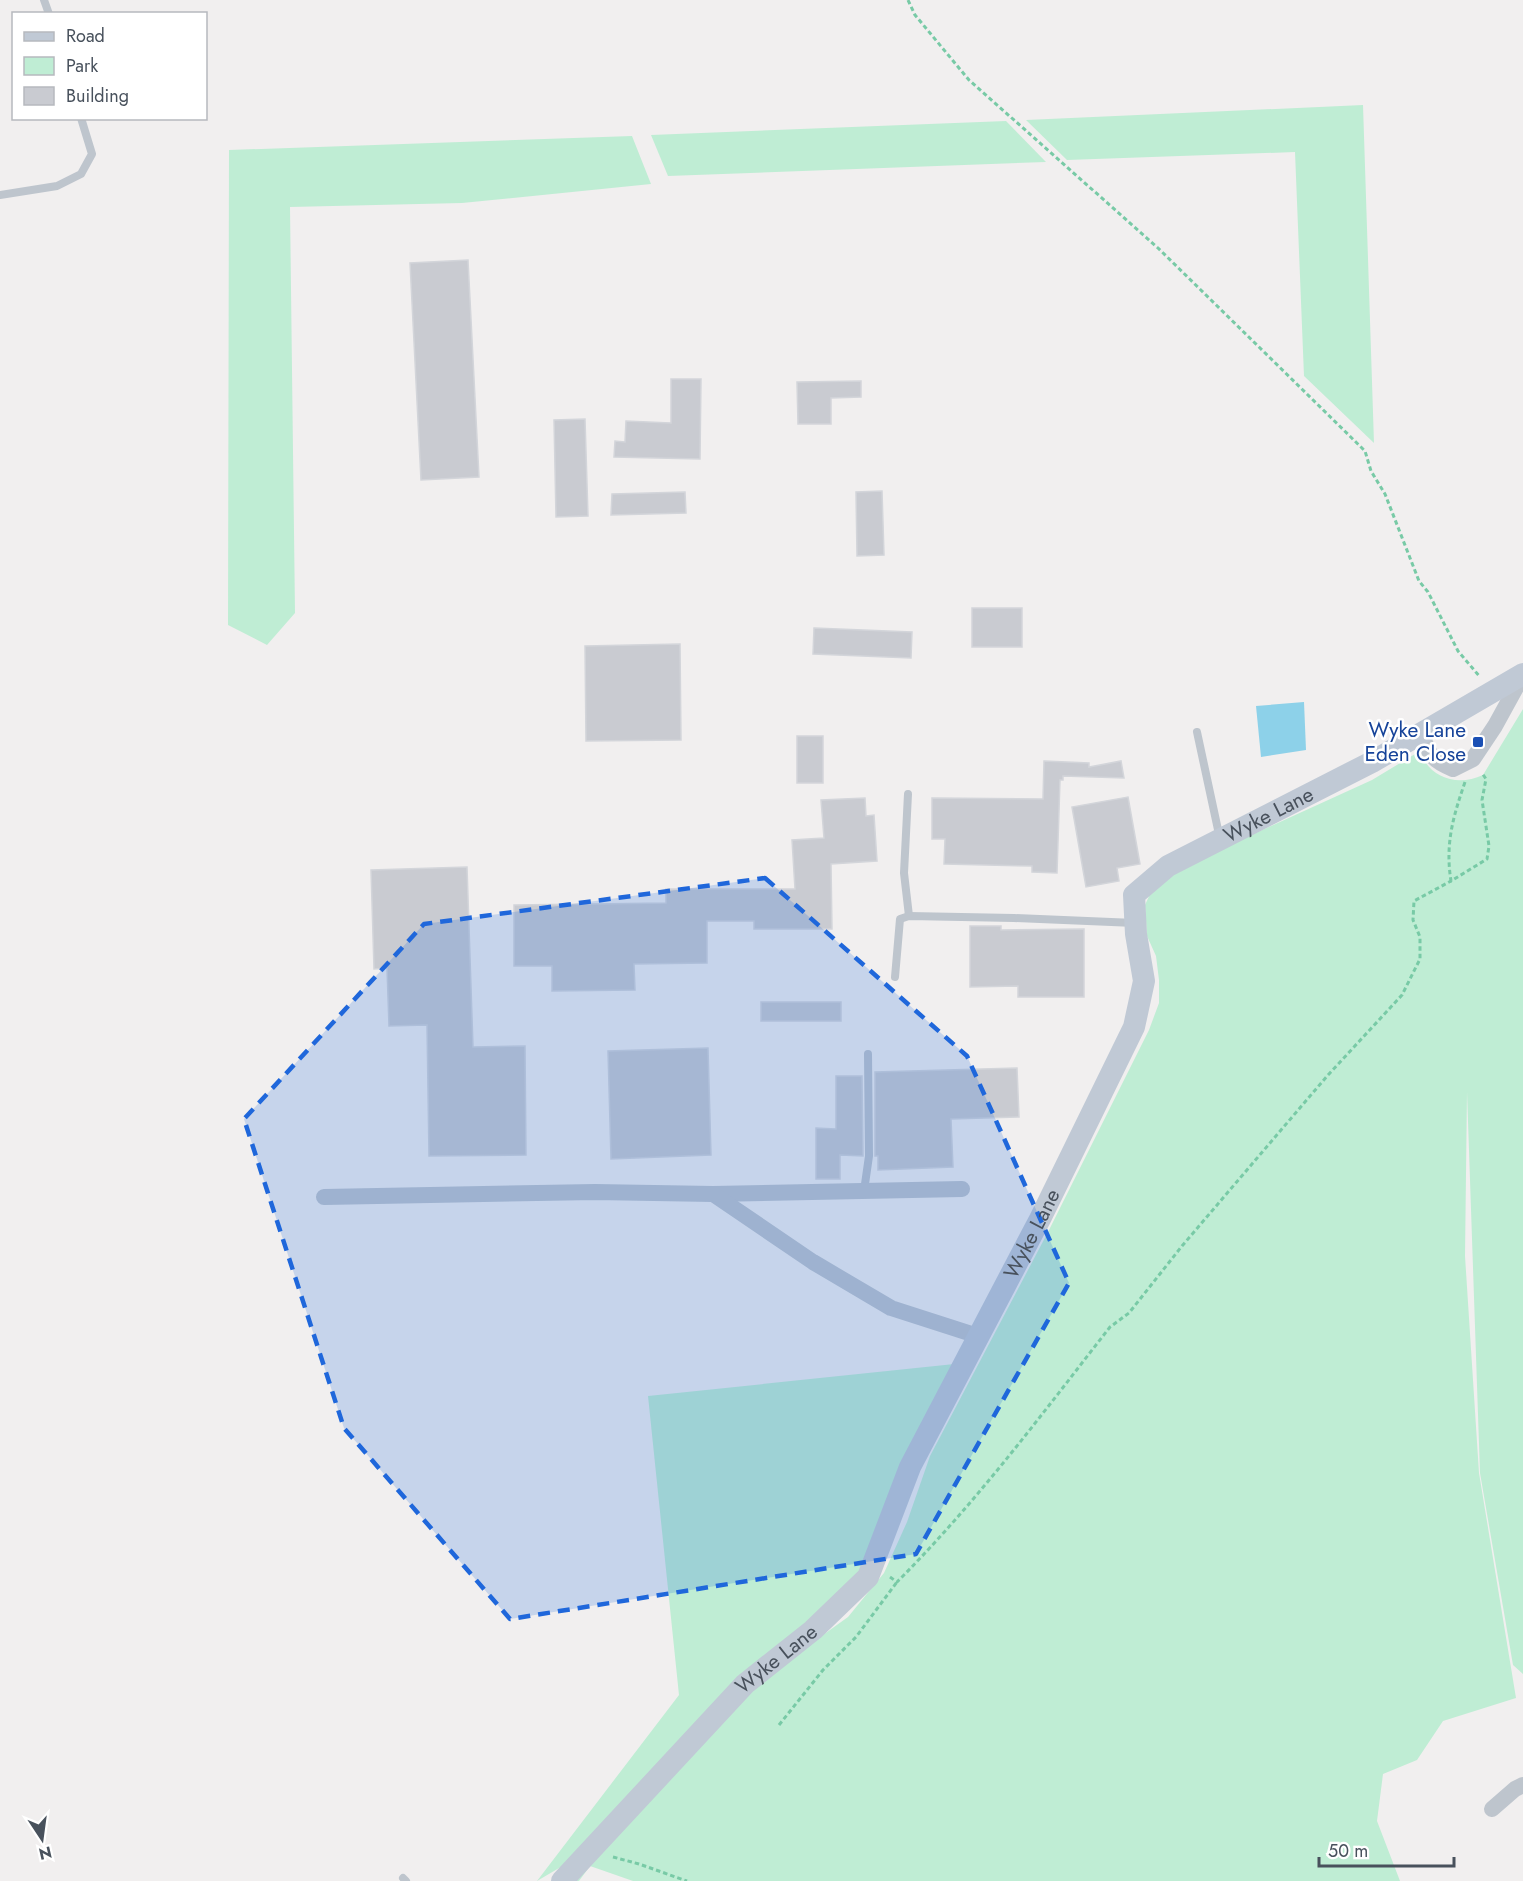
<svg xmlns="http://www.w3.org/2000/svg" width="1523" height="1881" viewBox="0 0 1523 1881" font-family="Jost,sans-serif">
<rect width="100%" height="100%" fill="#f1efef"/>
<g fill="#bfedd4">
<polygon points="1363,105 1374,443 1304,376 1295,152 1067,160 1026,120"/>
<polygon points="1006,121 1046,162 668,176 651,135"/>
<polygon points="632,136 651,184 462,203 290,207 295,613 267,645 228,625 229,150"/>
<path d="M 1523,709 L 1523,1674 L 1513,1665 L 1480,1473 L 1467,1092 L 1465,1256 L 1479,1473 L 1516,1698 L 1443,1721 L 1417,1760 L 1383,1774 L 1377,1821 L 1400,1881 L 633,1881 L 590,1866 L 579,1881 L 566,1881 L 588,1851 L 537,1881 L 679,1695 L 648,1396 L 964,1363 L 868,1577 L 816,1640 L 848,1617 L 884,1573 L 907,1522 L 930,1456 L 1048,1232 L 1149,1030 L 1159,1003 L 1159,980 L 1156,956 L 1147,936 L 1145,905 L 1151,892 L 1165,879 L 1247,837 L 1372,780 L 1420,751 C 1429,778 1457,787 1483,775 Z"/>
</g>
<polygon fill="#8dd1e9" points="1304,702 1306,750 1261,757 1256,706"/>
<g fill="#c9cbd1" stroke="#d3d5da" stroke-width="1.5">
<polygon points="468,260 479,477 421,480 410,263"/>
<polygon points="671,379 701,379 700,459 614,457 615,441 625,442 626,421 671,423"/>
<polygon points="861,381 861,397 831,398 831,424 798,424 797,382"/>
<polygon points="585,419 588,516 556,517 554,420"/>
<polygon points="882,491 884,555 857,556 856,492"/>
<polygon points="685,492 686,513 611,515 612,494"/>
<rect x="972" y="608" width="50" height="39"/>
<polygon points="814,628 912,632 911,658 813,654"/>
<polygon points="680,644 681,740 586,741 585,646"/>
<rect x="797" y="736" width="26" height="47"/>
<polygon points="1044,761 1089,763 1089,767 1121,761 1124,778 1063,776 1063,780 1060,780 1057,873 1032,872 1032,866 944,864 945,839 932,839 932,798 1043,799"/>
<polygon points="1128,797 1140,864 1117,868 1119,881 1086,887 1072,807"/>
<polygon points="865,798 866,816 874,815 877,861 831,864 832,929 754,929 754,921 707,921 707,963 634,964 635,990 552,991 552,966 514,966 514,905 666,903 666,889 795,889 792,840 824,838 821,800"/>
<polygon points="467,867 473,1047 525,1046 526,1155 429,1156 427,1025 389,1026 387,968 374,969 371,870"/>
<polygon points="970,926 1001,926 1001,930 1084,929 1084,997 1018,997 1018,986 970,987"/>
<rect x="761" y="1002" width="80" height="19"/>
<polygon points="708,1048 711,1155 611,1159 608,1051"/>
<polygon points="1017,1068 1019,1117 951,1119 953,1167 878,1170 878,1156 875,1156 875,1072"/>
<polygon points="836,1076 862,1076 863,1156 840,1155 840,1179 816,1179 816,1128 836,1129"/>
</g>
<g fill="none" stroke-linecap="round" stroke-linejoin="round">
<g stroke="#78caa6" stroke-width="3" stroke-dasharray="4.5 3" stroke-linecap="butt">
<polyline points="908,0 915,15 969,80 1158,248 1365,451 1371,471 1385,494 1419,581 1428,592 1458,651 1480,677"/>
<path d="M 1465,782 C 1453,817 1445,844 1451,881 L 1487,859 L 1489,846 L 1482,800 L 1486,779 L 1482,773"/>
<path d="M 890,1577 L 897,1582 C 976,1503 1042,1414 1110,1327 L 1129,1313 L 1182,1246 L 1328,1075 L 1402,995 L 1420,959 L 1420,937 L 1413,920 L 1414,901 L 1451,881"/>
<polyline points="779,1725 823,1670 856,1637 897,1582"/>
<polyline points="613,1857 639,1864 687,1881"/>
</g>
<g stroke="#bec5cd" stroke-width="8">
<polyline points="44,0 49,14"/>
<polyline points="0,195 57,186 81,174 92,154 81,118"/>
<polyline points="1197,732 1220,839"/>
<polyline points="908,794 904,873 909,916"/>
<polyline points="895,977 900,919 909,916 1014,918 1135,923"/>
<polyline points="864,1191 869,1156 868,1054"/>
<polyline points="403,1878 406,1881"/>
</g>
<g stroke="#bec5cd" stroke-width="16">
<path d="M 1421,733 C 1429,754 1431,760 1453,769 L 1473,759 L 1495,726 L 1523,675"/>
<polyline points="713,1194 962,1189"/>
<polyline points="324,1197 595,1192 713,1194 813,1262 891,1308 978,1336"/>
<polyline points="1492,1809 1515,1789 1523,1785"/>
</g>
<path stroke="#c0c9d5" stroke-width="22" id="s1" d="M 562,1881 L 745,1684 L 813,1630 L 868,1577 L 910,1467 L 1040,1219 L 1134,1027 L 1144,981 L 1136,934 L 1134,895 L 1168,866 L 1372,762 L 1523,674"/>
</g>
<path fill="#1f67db" fill-opacity="0.2" stroke="#1f67db" stroke-width="4.5" stroke-dasharray="12 8" stroke-linejoin="round" d="M 765,878 L 967,1056 L 1069,1283 L 916,1554 L 510,1619 L 344,1428 L 244,1119 L 424,924 Z"/>
<rect fill="#1a4fb4" stroke="#fff" stroke-width="2" x="1472" y="736" width="12" height="12" rx="3"/>
<g text-anchor="middle" stroke-width="5" stroke-linejoin="round" paint-order="stroke">
<g font-size="21" fill="#164399" stroke="#fff" text-anchor="end">
<text x="1466" y="737">Wyke Lane<tspan x="1466" dy="24">Eden Close</tspan></text>
</g>
<g font-size="21" fill="#48515c" stroke="#fff">
<text dy="7" stroke="none"><textPath href="#s1" startOffset="1335">Wyke Lane</textPath></text>
<text dy="7" stroke="none"><textPath href="#s1" startOffset="813">Wyke Lane</textPath></text>
<text dy="7" stroke="none"><textPath href="#s1" startOffset="309">Wyke Lane</textPath></text>
</g>
</g>
<rect x="12" y="12" width="195" height="108" fill="#ffffff" stroke="#b6b9be" stroke-width="1.5"/>
<rect x="24" y="32" width="30" height="9" fill="#c0c9d5" stroke="#b6b9be" stroke-width="1.5"/>
<text x="66" y="42" font-size="18" fill="#48515c">Road</text>
<rect x="24" y="57" width="30" height="18" fill="#bfedd4" stroke="#b6b9be" stroke-width="1.5"/>
<text x="66" y="72" font-size="18" fill="#48515c">Park</text>
<rect x="24" y="87" width="30" height="18" fill="#c9cbd1" stroke="#b6b9be" stroke-width="1.5"/>
<text x="66" y="102" font-size="18" fill="#48515c">Building</text>
<g transform="translate(42 1839) rotate(167)" stroke="#ffffff" stroke-width="4.5" paint-order="stroke">
<path d="M0-4.5L10 22L0 15L-10 22Z" fill="#48515c"/>
<text y="-9" font-size="16" font-weight="bold" text-anchor="middle" fill="#48515c">N</text>
</g>
<path d="M1319 1857v9h135v-9" fill="none" stroke="#48515c" stroke-width="3"/>
<text x="1328" y="1857" font-size="18" fill="#48515c" stroke="#ffffff" stroke-width="4.5" paint-order="stroke">50 m</text>
</svg>
